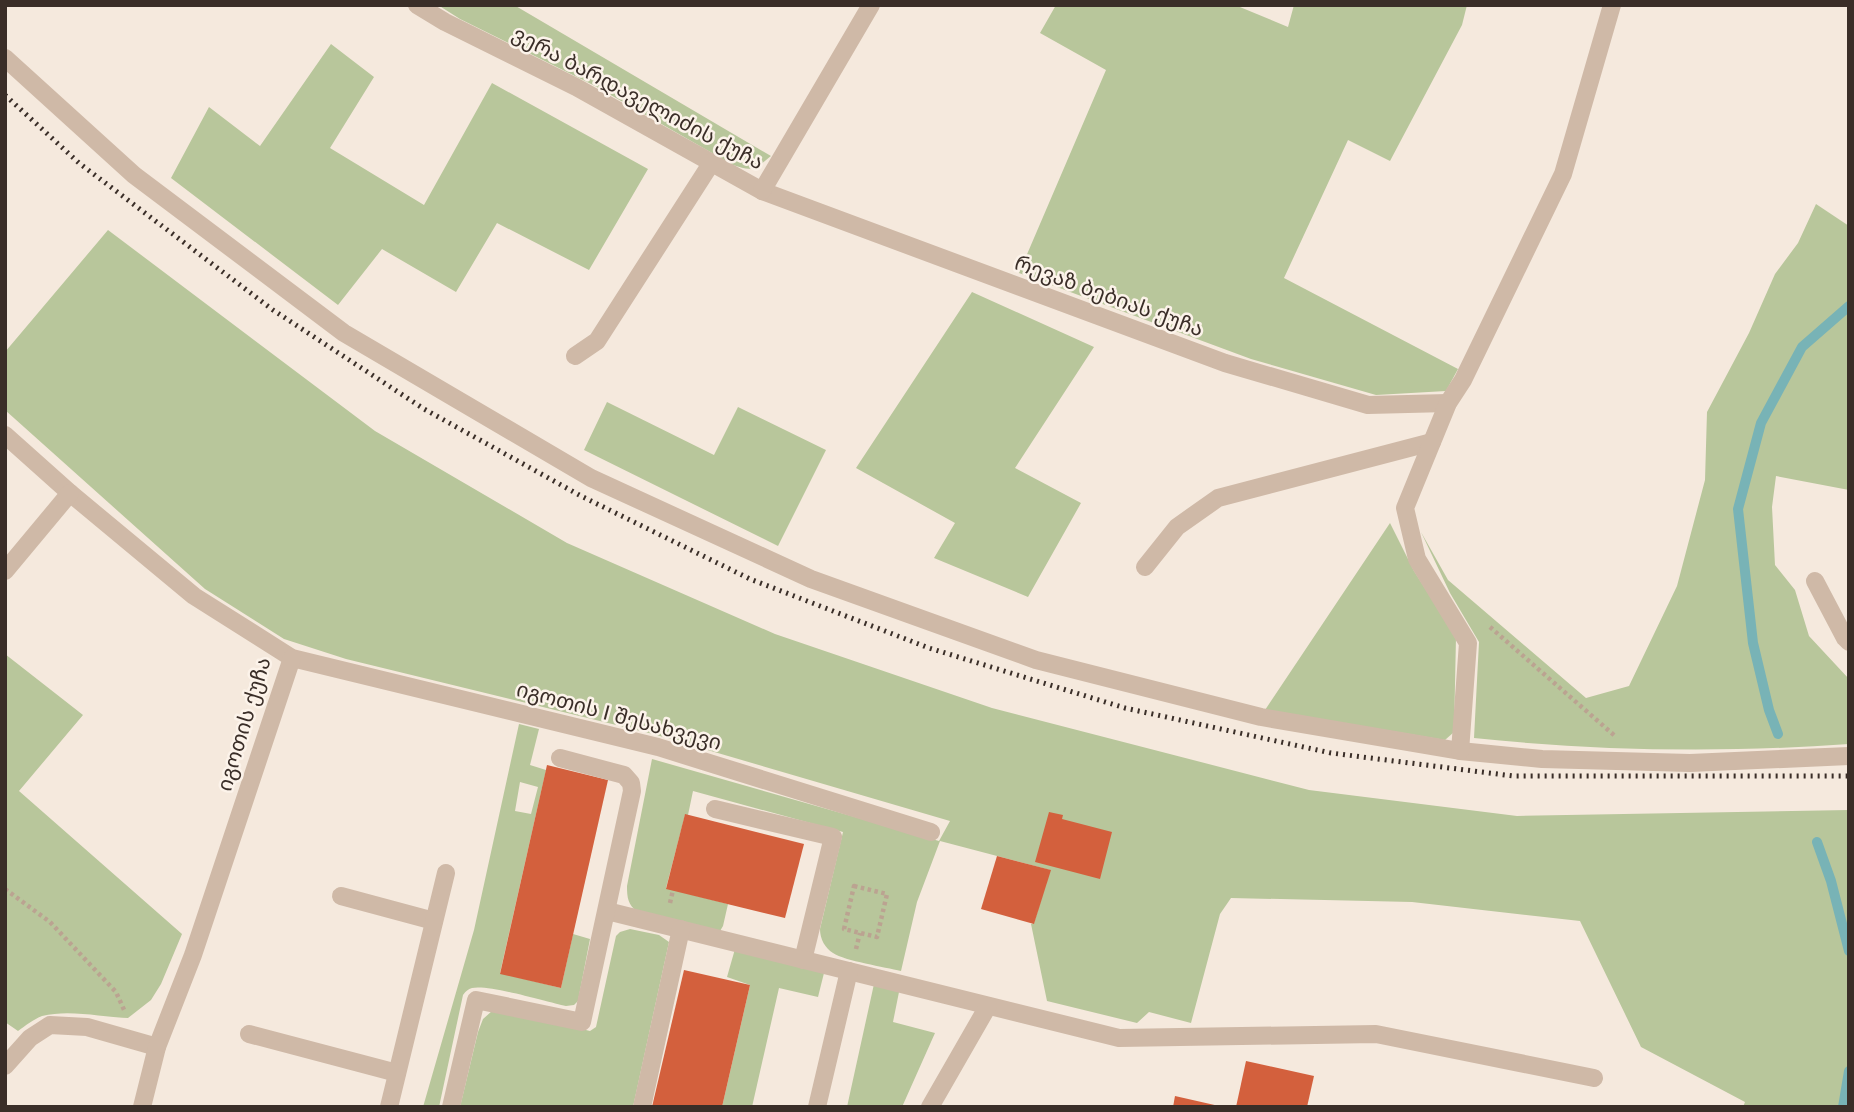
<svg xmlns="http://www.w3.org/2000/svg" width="1854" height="1112" viewBox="0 0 1854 1112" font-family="'Fira Sans','Noto Sans Georgian',sans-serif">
<rect width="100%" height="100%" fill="#f5e9dd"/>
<g fill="#b8c69b" fill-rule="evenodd">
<path d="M 438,5 L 514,5 L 771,156 C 755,169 753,172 733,165 L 595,86 L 460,19 Z"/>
<polygon points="1056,5 1235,5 1288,27 1294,5 1467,5 1462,25 1390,161 1348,140 1284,278 1458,369 1446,391 1376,395 1251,359 1019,273 1106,70 1040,33"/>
<polygon points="331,44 374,77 330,148 424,205 492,83 648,169 589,270 497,223 456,292 382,249 338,305 171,178 209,107 260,146"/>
<path d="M 1816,204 L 1849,226 L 1849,490 L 1776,476 L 1772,507 L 1775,565 L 1795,590 L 1809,636 L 1849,679 L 1849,744 C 1724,753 1598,751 1474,738 L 1479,642 L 1450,593 L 1421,532 L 1448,580 L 1586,698 L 1629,686 L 1677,586 L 1705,480 L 1707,412 L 1749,333 L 1775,274 L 1798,243 Z"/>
<path d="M 108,230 L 375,431 L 567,543 L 775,634 L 992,708 L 1309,790 L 1517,816 L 1849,810 L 1849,1107 L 1743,1107 L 1745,1102 L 1641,1047 L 1580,921 L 1412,902 L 1231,898 L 1220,914 L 1191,1023 L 1149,1012 L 1137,1023 L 1047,1001 L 1031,924 L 1034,923 L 1050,870 L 940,841 L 917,902 L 901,971 C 885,967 845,961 833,953 C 825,948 820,939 820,929 L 843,832 L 693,791 L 688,815 L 685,815 L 666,888 L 728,904 L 723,926 L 720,931 L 637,912 C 628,904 627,898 627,886 L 652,759 L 939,841 L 950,821 L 653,734 L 346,659 L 284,639 L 205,589 L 5,410 L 5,352 Z"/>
<polygon points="972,292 1094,347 1015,468 1081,503 1028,597 934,558 955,523 856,468"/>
<polygon points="607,402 714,455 738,407 826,450 778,546 584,450"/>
<polygon points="1390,523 1414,571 1456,637 1454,732 1445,740 1265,710"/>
<path d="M 5,654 L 83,715 L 19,791 L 182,934 L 161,984 L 151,1000 L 128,1018 C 101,1017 69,1009 42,1016 C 34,1019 25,1026 18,1031 L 5,1022 Z"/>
<path d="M 519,724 L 539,729 L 530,765 L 546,770 L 500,973 L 561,988 L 573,934 L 590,939 L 578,1001 L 574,1005 L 566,1006 C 547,1002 488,984 472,988 C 468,989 466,991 463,995 L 439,1107 L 423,1107 L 474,930 ZM 520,782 L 538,787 L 531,814 L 515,811 Z"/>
<polygon points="630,929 659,935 669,942 633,1107 460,1107 478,1032 483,1019 492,1011 501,1009 590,1031 596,1027 616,936 620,932"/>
<polygon points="735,949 824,973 818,997 779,988 752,1107 722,1107 750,985 727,977"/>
<polygon points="874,984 899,992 893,1022 935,1033 902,1107 847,1107"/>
</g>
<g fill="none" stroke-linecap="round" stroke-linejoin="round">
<g stroke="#78b3b6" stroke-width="10">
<polyline points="1778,734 1769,710 1753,643 1738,509 1761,423 1802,347 1849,306"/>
<polyline points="1817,842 1831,881 1849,951"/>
<polyline points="1843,1107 1849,1071"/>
</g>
</g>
<g fill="#d3603d">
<polygon points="547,765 608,780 561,988 500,974"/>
<polygon points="1049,812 1063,815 1062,819 1112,832 1100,879 1035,862"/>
<polygon points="685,814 804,844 785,918 666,889"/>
<polygon points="997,856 1051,870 1034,924 981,909"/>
<polygon points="684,970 750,985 722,1107 652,1107"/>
<polygon points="1246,1061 1314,1076 1307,1107 1236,1107"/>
<polygon points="1175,1096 1219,1106 1219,1107 1173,1107"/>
</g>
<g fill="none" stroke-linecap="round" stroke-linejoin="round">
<g stroke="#bba391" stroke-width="4.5" stroke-dasharray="3.5 3.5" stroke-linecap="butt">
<polyline points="1490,627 1615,736"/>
<polygon points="854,886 887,894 877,937 844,929"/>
<polyline points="5,889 50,922 116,992 125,1012"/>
<polyline points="670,903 673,890"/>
<polyline points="856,949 860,933"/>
</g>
<g stroke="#cfb9a7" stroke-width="18">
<polyline points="417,5 445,22 576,87 762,191 1225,363 1368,405 1448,403"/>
<polyline points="5,58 134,175 344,333 591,478 811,579 1036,660 1261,717 1460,751 1542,759 1690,763 1849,756"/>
<polyline points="762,191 871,5"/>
<polyline points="575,356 597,341 712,162"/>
<polyline points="5,435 70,493 194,596 292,658 658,747 931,832"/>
<polyline points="1145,567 1177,527 1218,498 1432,442"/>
<polyline points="5,571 70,493"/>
<polyline points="1815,581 1845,638 1849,642"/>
<polyline points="1460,751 1468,643 1417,559 1405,508 1448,403 1463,380 1563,174 1612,5"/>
<polyline points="715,809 833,837 803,960"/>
<polyline points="341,896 434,921"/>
<polyline points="607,911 1119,1038 1376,1034 1594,1078"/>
<polyline points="249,1034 397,1073"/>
<polyline points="5,1066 30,1038 50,1025 87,1027 157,1047"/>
<polyline points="142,1107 157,1047 193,955 292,658"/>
<polyline points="389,1107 446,873"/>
<polyline points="451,1107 476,1000 582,1022 632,791 631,783 624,775 560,758"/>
<polyline points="642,1107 681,929"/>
<polyline points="817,1107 849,971"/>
<polyline points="930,1107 988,1006"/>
</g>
<polyline stroke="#3a2e28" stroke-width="5" stroke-dasharray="2 5" stroke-linecap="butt" points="5,95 79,163 273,310 424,409 581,496 750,579 929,648 1125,708 1331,753 1513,776 1849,776"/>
</g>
<g text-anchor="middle" stroke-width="5" stroke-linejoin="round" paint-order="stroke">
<g font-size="21" fill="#3a2e28" stroke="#fcf3ea">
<text transform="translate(638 98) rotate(28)" y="7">ვერა ბარდაველიძის ქუჩა</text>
<text transform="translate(1109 296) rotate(20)" y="7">რევაზ ბებიას ქუჩა</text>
<text transform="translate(619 716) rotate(15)" y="7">იგოთის I შესახვევი</text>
<text transform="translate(244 724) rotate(-73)" y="7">იგოთის ქუჩა</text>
</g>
</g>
<rect width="1854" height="1112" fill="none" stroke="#3a2e28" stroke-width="14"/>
</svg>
